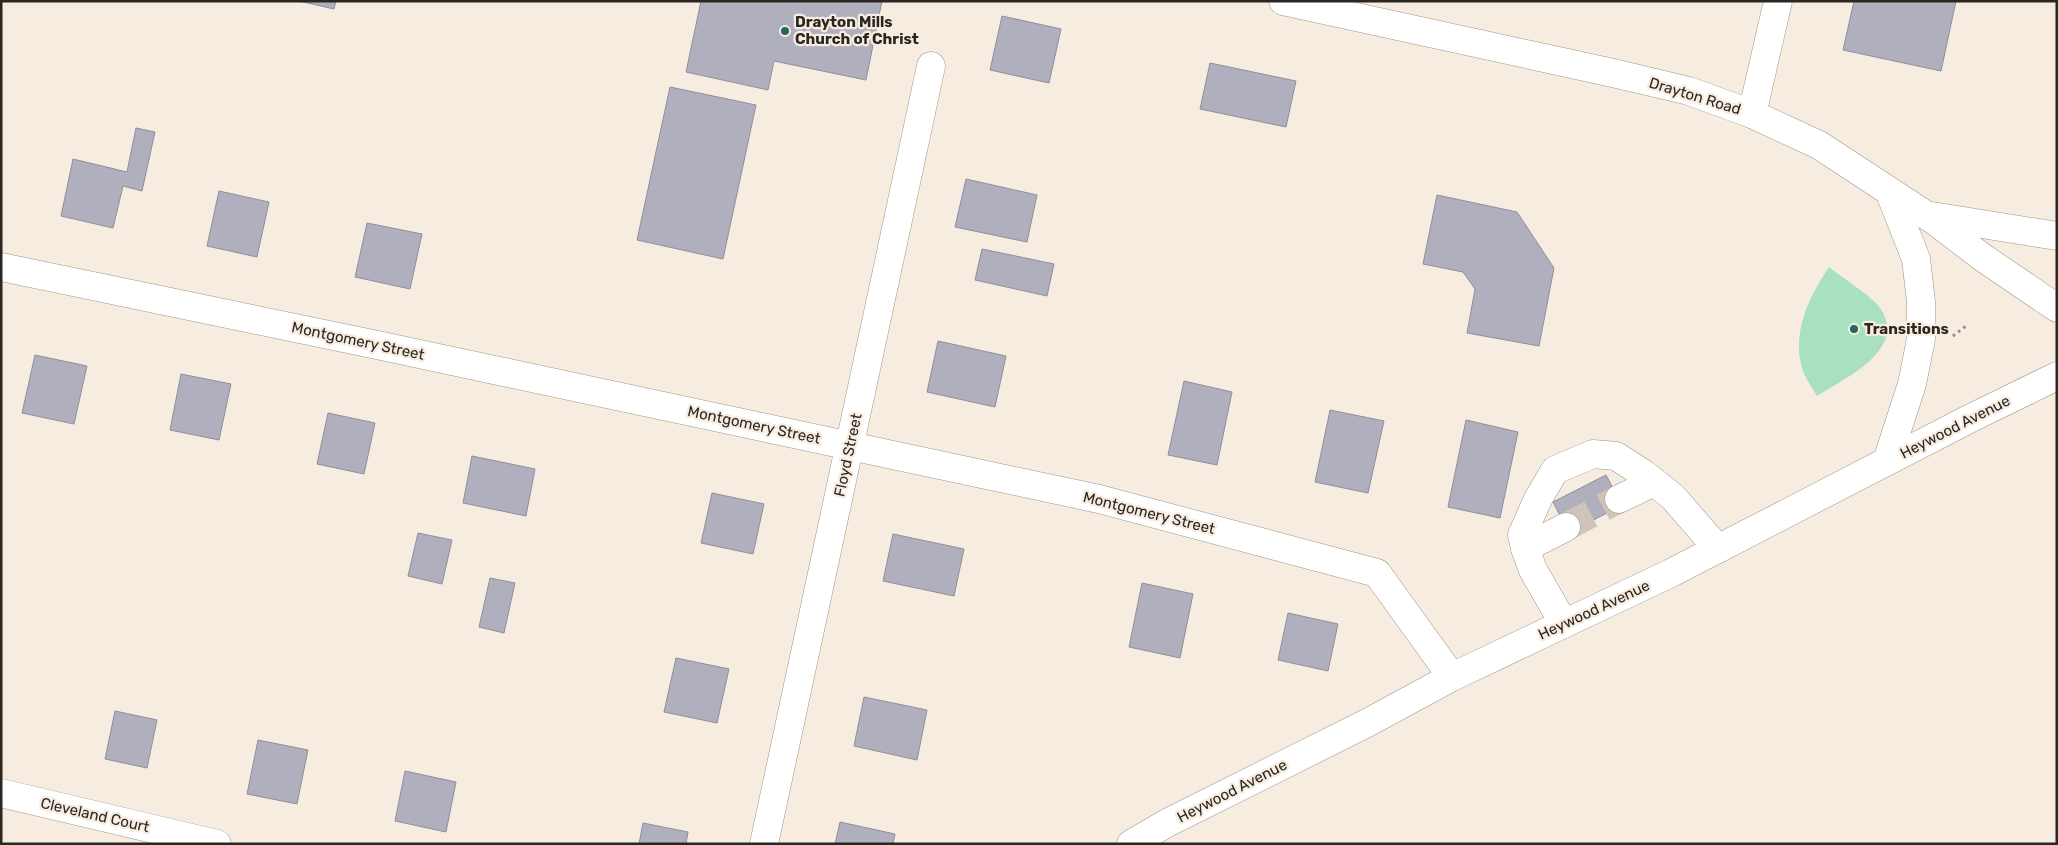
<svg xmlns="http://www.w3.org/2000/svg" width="2058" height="845" viewBox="0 0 2058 845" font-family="Rubik,sans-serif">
<rect width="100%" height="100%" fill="#f7ece0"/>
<path fill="#a9e0bf" d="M 1829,267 C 1840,276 1874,298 1880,308 C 1909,349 1844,379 1817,396 C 1812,387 1805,378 1802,368 C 1792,331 1809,297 1829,267 Z"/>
<g fill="#b0afbe" stroke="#8f8e9c">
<polygon points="299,1 336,1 334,9"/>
<polygon points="701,1 882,1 866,80 774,61 768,90 686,72"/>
<polygon points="1854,1 1956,1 1941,71 1843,50"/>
<polygon points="1002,16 1061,29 1049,83 990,70"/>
<polygon points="1210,63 1296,81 1286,127 1200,109"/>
<polygon points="670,87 756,105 723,259 637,240"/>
<polygon points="136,128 155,132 142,191 123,186 113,228 61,216 73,159 127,172"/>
<polygon points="966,179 1037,195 1027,242 955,227"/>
<polygon points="219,191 269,202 257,257 207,246"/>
<polygon points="1437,195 1517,212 1554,268 1539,346 1467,333 1475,289 1463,272 1423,264"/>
<polygon points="367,223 422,234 410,289 355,277"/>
<polygon points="982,249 1054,264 1047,296 975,280"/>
<polygon points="938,341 1006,356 995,407 927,392"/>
<polygon points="35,355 87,366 74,424 22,413"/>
<polygon points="181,374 231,384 219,440 170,430"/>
<polygon points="1184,381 1232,392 1217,465 1168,455"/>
<polygon points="1330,410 1384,421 1368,493 1315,482"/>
<polygon points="328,413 375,423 364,474 317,464"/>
<polygon points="1466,420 1518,432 1500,518 1448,507"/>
<polygon points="472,456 535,469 526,516 463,503"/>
<polygon points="1606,475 1622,505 1569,533 1553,502"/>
<polygon points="712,493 764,504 753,554 701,543"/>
<polygon points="418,533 452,540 442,584 408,576"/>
<polygon points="893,534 964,549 954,596 883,581"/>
<polygon points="490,578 515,583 504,633 479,627"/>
<polygon points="1142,583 1193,594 1180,658 1129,647"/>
<polygon points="1288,613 1338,624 1328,671 1278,660"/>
<polygon points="676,658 729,669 717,723 664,712"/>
<polygon points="864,697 927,710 917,760 854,746"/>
<polygon points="115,711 157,720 147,768 105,759"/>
<polygon points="258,740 308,750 297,804 247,794"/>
<polygon points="405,771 456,782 446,832 395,821"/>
<polygon points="840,822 895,834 893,844 835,844"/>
<polygon points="643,823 688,832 686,844 639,844"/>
</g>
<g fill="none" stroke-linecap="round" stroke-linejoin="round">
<polyline stroke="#cec4ba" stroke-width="28" stroke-dasharray="28 14" stroke-linecap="butt" points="1566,527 1619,499"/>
<defs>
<g id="minor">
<polyline points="1752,114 1778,1"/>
<polyline points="1,267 382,346 1099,499 1377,573 1452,677"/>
<polyline points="1619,499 1654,482"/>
<polyline points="1525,548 1566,527"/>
<polyline points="1564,624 1533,570 1525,548 1522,535 1538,499 1555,470 1593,454 1616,456 1644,474 1673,497 1718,549"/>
<polyline points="1,793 217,844"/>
<polyline points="764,844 931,66"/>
<polyline points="1131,844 1167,823 1367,723 1452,677 1671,573 1969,419 2057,376"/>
</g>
<g id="major">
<polyline points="1283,1 1613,73 1689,91 1752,114 1819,145 1935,221 1982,257 2057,308"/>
<polyline points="1932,216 2057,236"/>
<polyline points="1887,461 1912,384 1921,339 1921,302 1916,259 1890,193"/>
</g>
</defs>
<use href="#minor" stroke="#9f958a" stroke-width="29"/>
<use href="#major" stroke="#9f958a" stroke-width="29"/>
<polyline stroke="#948c84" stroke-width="3" stroke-dasharray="2.5 4" stroke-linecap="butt" points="1953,336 1966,326"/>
<use href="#minor" stroke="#fff" stroke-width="28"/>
<use href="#major" stroke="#fff" stroke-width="28"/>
</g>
<g fill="#23685b" stroke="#f7ece0" stroke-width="2">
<circle cx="785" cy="31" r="5"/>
<circle cx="1854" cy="329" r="5"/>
</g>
<g text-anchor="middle" stroke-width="4.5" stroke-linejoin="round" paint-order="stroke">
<g font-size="15" font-weight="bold" fill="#2a2622" stroke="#f7ece0" text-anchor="start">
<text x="795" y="27">Drayton Mills<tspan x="795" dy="17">Church of Christ</tspan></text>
<text x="1864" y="334">Transitions</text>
</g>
<g font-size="15" fill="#2a2622" stroke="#f7ece0">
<text transform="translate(1695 96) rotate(17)" y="5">Drayton Road</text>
<text transform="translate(358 341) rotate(12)" y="5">Montgomery Street</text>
<text transform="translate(754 425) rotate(12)" y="5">Montgomery Street</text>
<text transform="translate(1955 427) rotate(-27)" y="5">Heywood Avenue</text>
<text transform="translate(848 455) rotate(-78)" y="5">Floyd Street</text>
<text transform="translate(1149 513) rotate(14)" y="5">Montgomery Street</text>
<text transform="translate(1594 610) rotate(-25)" y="5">Heywood Avenue</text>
<text transform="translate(1232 791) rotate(-27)" y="5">Heywood Avenue</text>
<text transform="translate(95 815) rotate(13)" y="5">Cleveland Court</text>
</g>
</g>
<rect width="2058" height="845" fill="none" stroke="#2a2622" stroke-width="5"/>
</svg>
